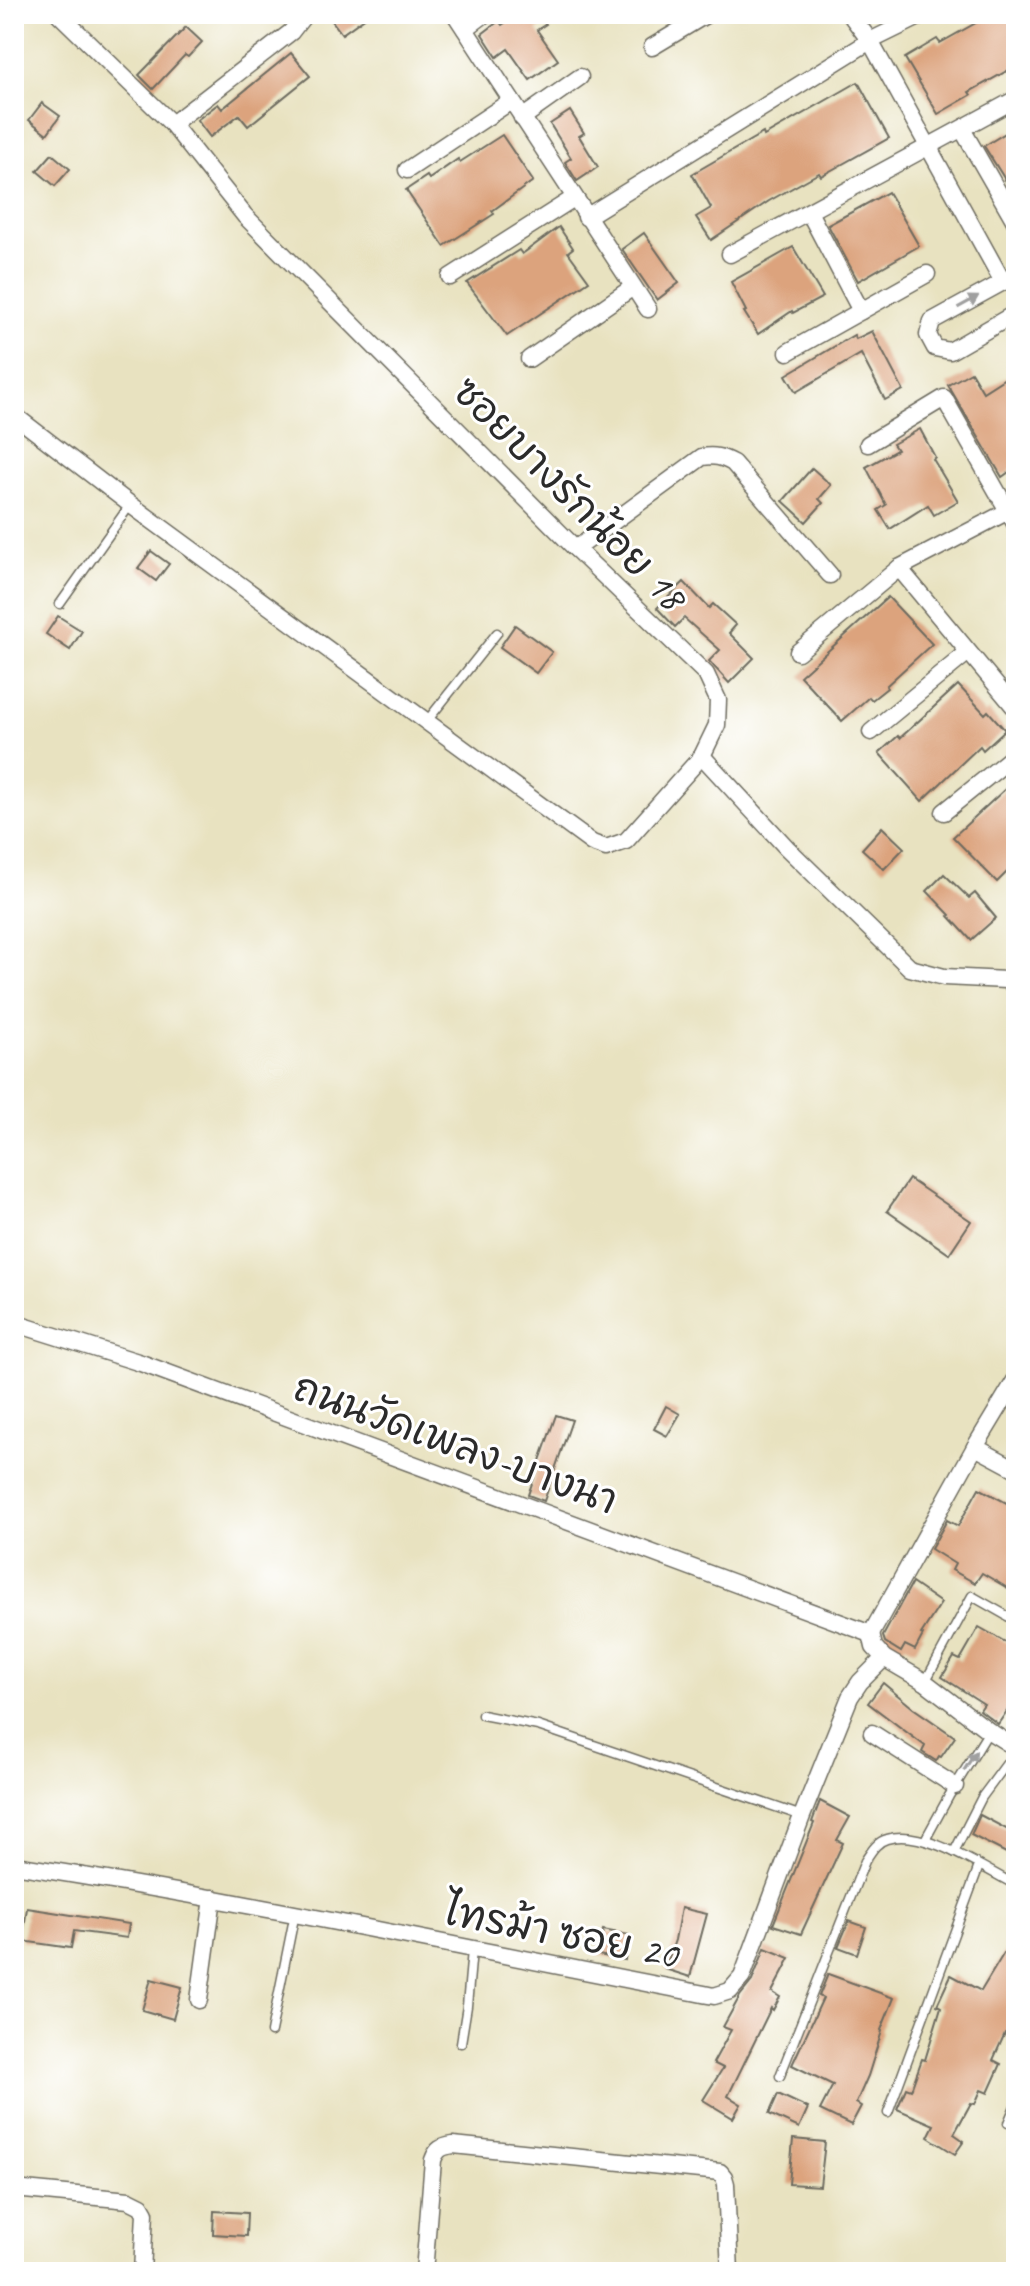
<svg xmlns="http://www.w3.org/2000/svg" width="1030" height="2286" viewBox="0 0 1030 2286" font-family="Caveat,'Playpen Sans Thai',sans-serif">
<rect width="100%" height="100%" fill="#fff"/>
<filter id="ink" filterUnits="userSpaceOnUse"><feTurbulence type="fractalNoise" baseFrequency=".0125" numOctaves="2"/><feDisplacementMap in="SourceGraphic" scale="16" xChannelSelector="R" yChannelSelector="G"/><feConvolveMatrix kernelMatrix="1 2 1 2 8 2 1 2 1" color-interpolation-filters="sRGB"/></filter>
<filter id="wash" filterUnits="userSpaceOnUse"><feTurbulence type="fractalNoise" baseFrequency=".006" numOctaves="4" result="noise"/><feDisplacementMap in="SourceGraphic" scale="32" xChannelSelector="R" yChannelSelector="G"/><feGaussianBlur stdDeviation="1.8" result="paint"/><feColorMatrix in="noise" values="0 0 0 0 0 0 0 0 0 0 0 0 0 0 0 0 0 1.4 0 .05"/><feComposite in="paint" operator="in"/></filter>
<g filter="url(#wash)">
<rect width="100%" height="100%" fill="#e8e2c0"/>
<g id="blocks">
<g fill="#dca37d">
<polygon points="327,14 370,14 342,34"/>
<polygon points="518,14 539,14 546,24 537,30 558,60 530,80 508,49 497,57 482,34 499,21 502,25"/>
<polygon points="992,14 1016,14 1016,66 969,92 971,95 938,114 905,58 937,39 940,43"/>
<polygon points="186,27 202,42 188,57 185,55 153,89 139,75"/>
<polygon points="291,53 310,76 248,126 239,115 210,137 197,120 218,104 222,109"/>
<polygon points="858,82 889,138 821,176 819,173 769,201 711,240 696,217 711,208 692,174 763,133 764,136"/>
<polygon points="42,103 60,116 47,134 29,120"/>
<polygon points="570,111 584,133 579,136 598,167 577,181 565,162 571,158 550,124"/>
<polygon points="1009,131 1016,143 1016,197 984,146"/>
<polygon points="502,135 533,181 492,211 494,214 444,246 406,190 427,176 429,179 458,159 460,162"/>
<polygon points="52,154 70,169 55,186 37,171"/>
<polygon points="888,192 919,246 858,281 828,225"/>
<polygon points="559,227 573,248 568,252 589,281 507,336 467,283 519,250 522,254"/>
<polygon points="644,233 679,283 657,300 622,249"/>
<polygon points="793,247 823,297 793,313 792,311 758,334 744,312 746,311 731,282"/>
<polygon points="872,331 903,390 885,400 861,354 796,392 786,375 854,335 856,339"/>
<polygon points="1016,371 1016,467 1002,477 948,385 971,372 983,392"/>
<polygon points="920,429 935,457 933,459 958,501 934,515 928,505 890,529 878,510 886,505 866,467 897,450 893,444"/>
<polygon points="812,468 831,485 819,499 823,503 806,522 783,501"/>
<polygon points="151,551 169,564 156,581 138,568"/>
<polygon points="684,582 709,608 713,604 736,625 729,633 754,658 729,683 709,661 720,650 684,618 675,627 657,608"/>
<polygon points="888,597 932,644 886,686 887,688 872,700 869,697 842,721 800,676"/>
<polygon points="58,616 82,631 70,650 46,634"/>
<polygon points="515,625 552,652 536,673 500,647"/>
<polygon points="958,685 985,714 988,711 1005,730 983,750 980,746 922,801 879,753 898,736 900,738"/>
<polygon points="1016,779 1016,863 997,882 953,837"/>
<polygon points="882,827 904,848 884,869 862,849"/>
<polygon points="944,874 969,898 975,893 996,918 971,940 949,916 950,915 927,891"/>
<polygon points="909,1179 971,1221 949,1254 887,1211"/>
<polygon points="666,1406 680,1414 667,1436 654,1429"/>
<polygon points="556,1415 572,1420 544,1501 528,1495"/>
<polygon points="979,1488 1016,1508 1016,1593 982,1573 975,1583 952,1570 955,1564 931,1549 947,1520 958,1526"/>
<polygon points="912,1583 941,1603 921,1634 923,1635 915,1650 905,1645 901,1652 885,1642 883,1636"/>
<polygon points="979,1627 1016,1648 1016,1698 998,1724 980,1710 984,1704 942,1677 954,1657 960,1660"/>
<polygon points="883,1683 913,1708 955,1737 941,1757 939,1756 936,1761 922,1752 925,1746 868,1703"/>
<polygon points="820,1801 850,1817 837,1840 843,1843 801,1934 773,1925 814,1823 812,1822"/>
<polygon points="980,1815 1016,1834 1016,1858 971,1835"/>
<polygon points="27,1908 129,1924 127,1938 74,1931 71,1948 22,1941"/>
<polygon points="681,1908 707,1914 690,1977 665,1969 675,1940"/>
<polygon points="849,1921 866,1927 857,1954 838,1947"/>
<polygon points="603,1930 629,1935 625,1960 598,1955"/>
<polygon points="1016,1933 1016,2010 1007,2034 1005,2033 993,2060 1001,2064 988,2093 981,2090 975,2104 971,2103 954,2134 964,2141 955,2154 928,2137 934,2125 897,2109 906,2088 911,2090 922,2059 925,2060 941,2007 937,2005 951,1975 981,1991"/>
<polygon points="765,1948 790,1958 772,1992 780,1997 773,2010 771,2008 728,2096 741,2104 733,2118 703,2100 723,2068 713,2063 731,2030 723,2027 740,1996 752,1981"/>
<polygon points="828,1974 894,1998 881,2030 882,2031 868,2076 856,2103 861,2106 851,2125 820,2110 833,2085 792,2065 823,1998 819,1996"/>
<polygon points="151,1979 182,1987 173,2019 142,2010"/>
<polygon points="778,2094 808,2108 799,2128 769,2114"/>
<polygon points="793,2139 825,2142 820,2186 789,2184"/>
<polygon points="214,2211 247,2213 246,2236 213,2234"/>
</g>
</g>
</g>
<g filter="url(#ink)">
<use href="#blocks" fill-opacity="0" stroke="#6d6b5f" stroke-width="2"/>
<g fill="none" stroke-linecap="round" stroke-linejoin="round">
<defs>
<g id="lane">
<polyline points="60,604 130,505"/>
<polyline points="427,721 497,633"/>
<polyline points="925,1682 972,1596 1016,1621"/>
<polyline points="482,1715 538,1726 802,1816"/>
<polyline points="925,1840 949,1796 989,1731"/>
<polyline points="954,1852 982,1797 1016,1751"/>
<polyline points="271,2032 295,1913"/>
<polyline points="461,2043 467,2006 472,1950"/>
<path d="M 780,2076 L 865,1861 C 871,1852 876,1842 887,1839 C 923,1827 984,1869 1016,1885"/>
<polyline points="888,2113 979,1866"/>
<polyline points="1008,2123 1016,2104"/>
</g>
<g id="street">
<polyline points="455,14 648,309"/>
<polyline points="850,14 870,41 1003,282"/>
<polyline points="465,29 485,14"/>
<polyline points="652,47 707,14"/>
<polyline points="522,118 580,77"/>
<polyline points="172,124 291,32 305,14"/>
<polyline points="962,129 1016,223"/>
<polyline points="407,170 511,101"/>
<polyline points="809,212 861,311"/>
<polyline points="586,217 870,41 925,14"/>
<polyline points="730,254 1016,99"/>
<polyline points="1016,275 932,321 928,335 935,348 950,351 1016,313"/>
<polyline points="450,277 574,198"/>
<polyline points="788,352 927,274"/>
<polyline points="529,359 633,287"/>
<polyline points="14,415 131,505 592,843 606,848 626,841 702,756 717,725 718,700 706,674 576,549 245,216 172,124 59,14"/>
<polyline points="868,444 944,398 1016,525"/>
<path d="M 576,549 L 702,457 C 715,455 722,457 733,463 L 830,575"/>
<polyline points="899,568 1016,709"/>
<polyline points="798,652 899,568 1016,507"/>
<polyline points="871,732 967,653"/>
<polyline points="702,756 787,848 910,968 944,977 1006,980 1016,985"/>
<polyline points="944,812 1016,754"/>
<polyline points="14,1323 141,1363 871,1634"/>
<polyline points="975,1447 1016,1469"/>
<polyline points="871,1634 975,1447 1016,1379"/>
<polyline points="871,1634 874,1647 884,1658 925,1682 989,1731 1016,1748"/>
<polyline points="872,1733 955,1786"/>
<path d="M 14,1865 C 249,1901 481,1952 714,1996 L 730,1991 L 742,1977 L 802,1816 L 850,1697 L 860,1682 L 884,1658"/>
<polyline points="199,2000 213,1898"/>
<polyline points="14,2189 129,2200 141,2206 145,2213 142,2272"/>
<path d="M 424,2272 L 433,2160 C 437,2149 441,2147 453,2145 L 720,2172 L 724,2177 L 726,2184 L 730,2272"/>
</g>
</defs>
<use href="#lane" stroke="#6d6b5f" stroke-width="11"/>
<use href="#street" stroke="#6d6b5f" stroke-width="19"/>
<use href="#lane" stroke="#fff" stroke-width="8"/>
<use href="#street" stroke="#fff" stroke-width="16"/>
</g>
<defs><path id="oneway-solid" d="M-6-.8H1V-3.2L6.5 0L1 3.2V.8H-6Z" transform="scale(2)"/></defs>
<g fill="#a0a0a0">
<use href="#oneway-solid" transform="translate(968 302) rotate(-29)"/>
<use href="#oneway-solid" transform="translate(970 1761) rotate(-57)"/>
</g>
</g>
<g text-anchor="middle" stroke-width="6" stroke-linejoin="round" paint-order="stroke">
<g font-size="40" fill="#2b2b2b" stroke="#fff">
<text transform="translate(570 493) rotate(45)" y="14">ซอยบางรักน้อย 18</text>
<text transform="translate(456 1443) rotate(20)" y="14">ถนนวัดเพลง-บางนา</text>
<text transform="translate(561 1932) rotate(11)" y="14">ไทรม้า ซอย 20</text>
</g>
</g>
<rect width="1030" height="2286" fill="none" stroke="#fff" stroke-width="48"/>
</svg>
